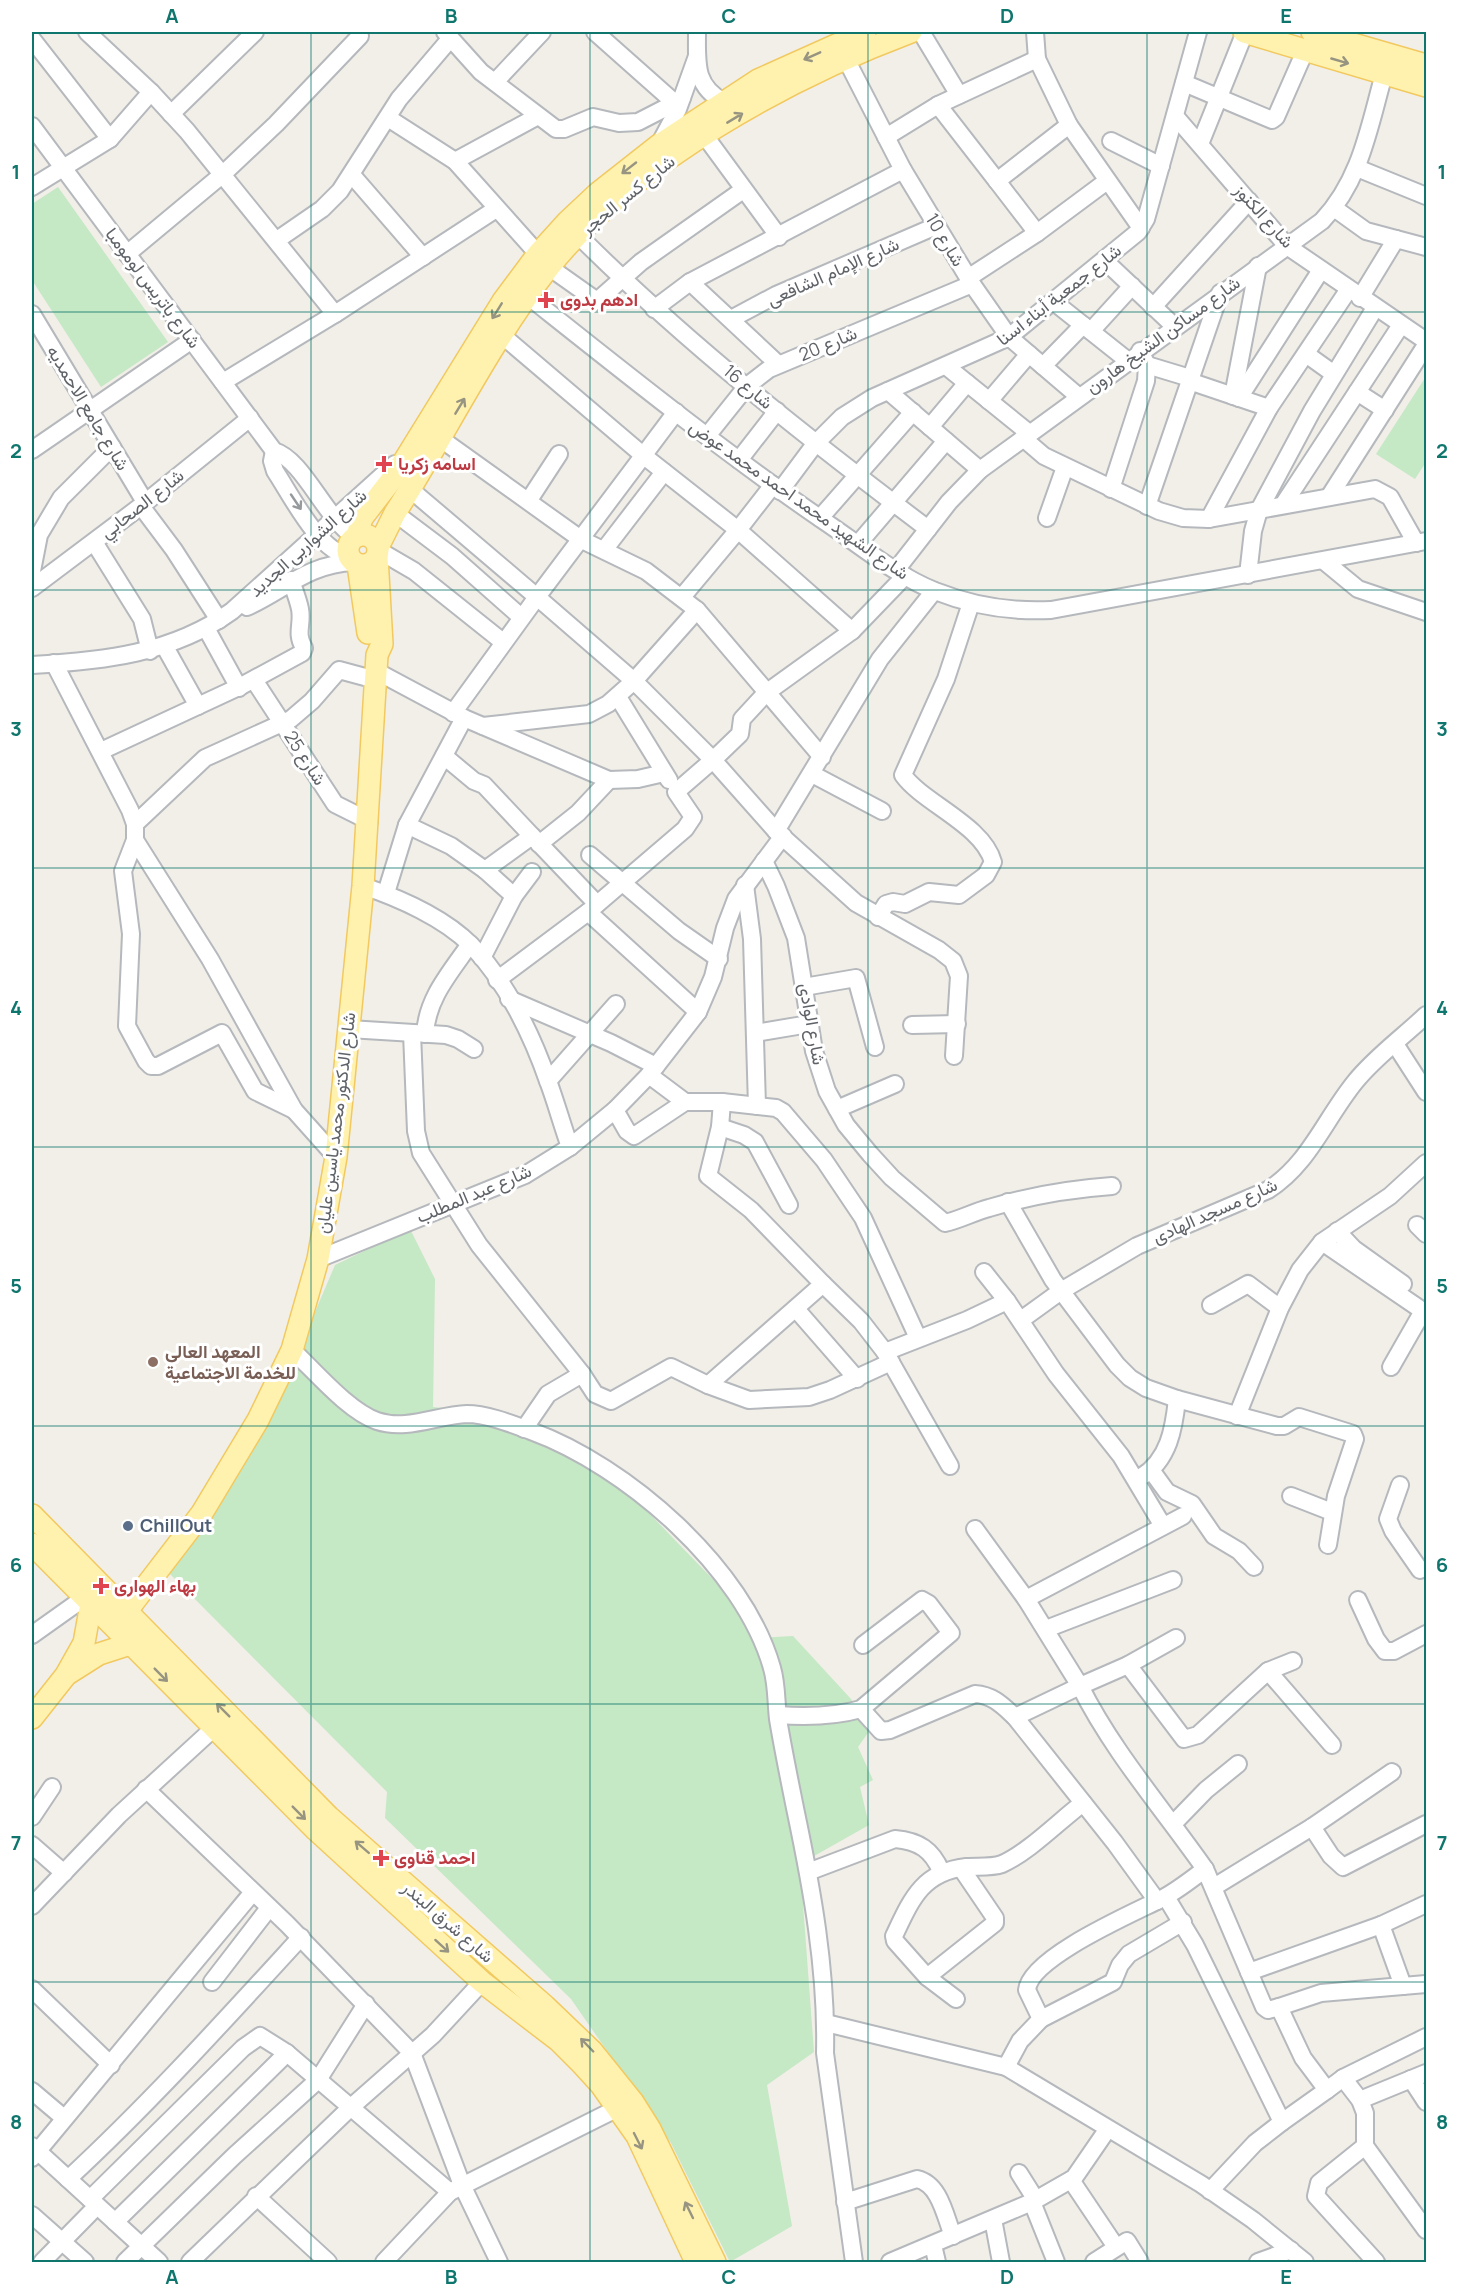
<svg xmlns="http://www.w3.org/2000/svg" width="1458" height="2294" viewBox="0 0 1458 2294" font-family="Manrope,Vazirmatn,sans-serif">
<rect width="100%" height="100%" fill="#f1efe8"/>
<g fill="#c5e8c5">
<polygon points="58,187 168,342 101,387 32,280 32,204"/>
<polygon points="1425,378 1426,462 1415,479 1376,454"/>
<polygon points="410,1229 435,1279 433,1407 466,1410 589,1458 642,1506 732,1599 757,1638 793,1636 851,1699 870,1730 858,1747 873,1780 860,1787 869,1825 800,1864 814,2052 767,2085 792,2226 730,2262 671,2143 571,1999 385,1818 387,1792 170,1574 242,1462 301,1345 335,1265"/>
</g>
<g fill="none" stroke-linecap="round" stroke-linejoin="round">
<defs>
<g id="minor">
<polyline points="87,32 151,92 187,131 335,314"/>
<polyline points="445,32 481,72 556,129 564,129 593,117 619,123 638,122 675,103"/>
<polyline points="595,32 675,103 682,98"/>
<path d="M 697,32 C 697,63 694,86 724,102"/>
<polyline points="921,32 959,95"/>
<polyline points="1035,32 1037,59 1069,125 997,181 1037,233"/>
<polyline points="32,39 110,139"/>
<polyline points="846,59 903,170 972,284 1009,337 1078,396"/>
<polyline points="495,82 542,32"/>
<polyline points="1184,83 1272,120 1276,117 1305,51"/>
<polyline points="938,105 997,181"/>
<polyline points="171,114 255,32"/>
<polyline points="1175,116 1287,246 1426,341"/>
<polyline points="388,118 455,161 538,254"/>
<polyline points="1069,125 1141,228"/>
<path d="M 32,126 L 274,451 C 304,460 325,519 355,537"/>
<polyline points="705,136 779,237"/>
<polyline points="886,137 938,105 1037,59"/>
<polyline points="1111,141 1161,166"/>
<polyline points="660,143 678,109 697,56"/>
<polyline points="1200,144 1245,32"/>
<polyline points="455,161 538,116"/>
<polyline points="1357,168 1426,196"/>
<polyline points="352,175 423,257"/>
<polyline points="32,187 110,139 151,92"/>
<polyline points="1334,208 1366,231 1426,247"/>
<path d="M 578,235 C 686,343 806,437 928,529"/>
<polyline points="277,240 322,209 340,191 399,99 450,39"/>
<polyline points="127,254 223,174 276,124 360,36"/>
<polyline points="1104,260 1174,326"/>
<polyline points="549,267 597,301 641,262 743,190"/>
<polyline points="968,278 1037,233 1107,181"/>
<polyline points="690,282 778,364"/>
<path d="M 528,296 C 625,373 722,451 824,521 C 860,545 895,575 935,591 C 973,606 1011,612 1051,610 L 1426,541"/>
<polyline points="1360,298 1396,239"/>
<polyline points="1054,302 1127,360"/>
<polyline points="1153,307 1249,201"/>
<polyline points="654,309 690,282 903,170"/>
<polyline points="32,314 145,502"/>
<polyline points="731,319 776,295 936,226"/>
<polyline points="1091,331 1132,286"/>
<polyline points="503,336 644,456 738,530 773,485"/>
<polyline points="1306,354 1334,374"/>
<polyline points="1147,365 1190,378"/>
<polyline points="946,366 1029,433"/>
<polyline points="1043,366 1083,325"/>
<polyline points="1189,381 1269,408"/>
<polyline points="223,382 335,314 496,209"/>
<polyline points="888,391 980,470"/>
<polyline points="1357,392 1385,410"/>
<polyline points="1233,396 1258,266"/>
<polyline points="1239,398 1321,270"/>
<polyline points="989,401 1029,354"/>
<polyline points="930,427 967,383"/>
<polyline points="707,436 747,386 769,369 972,284"/>
<polyline points="1023,438 1044,456 1159,511 1183,518 1209,519 1375,489 1390,497 1416,543"/>
<polyline points="441,439 582,540 646,571 697,610 634,681 713,760 676,792 693,817 685,829 588,912 698,1012"/>
<polyline points="32,450 192,340"/>
<path d="M 274,451 L 272,461 L 275,471 C 291,495 319,552 349,556"/>
<polyline points="739,460 777,411"/>
<polyline points="410,489 537,597 453,713"/>
<polyline points="1111,489 1146,381 1147,365 1140,351"/>
<polyline points="780,491 815,444 842,417 872,398 1009,337 1138,232 1146,219 1198,32"/>
<polyline points="1329,497 1426,345"/>
<polyline points="529,500 559,454"/>
<polyline points="1283,505 1401,325"/>
<polyline points="141,506 174,550 219,620"/>
<polyline points="1147,506 1220,293"/>
<polyline points="395,513 452,556 521,617"/>
<polyline points="820,518 913,412"/>
<polyline points="1047,518 1065,467"/>
<polyline points="1209,519 1269,408 1349,289"/>
<polyline points="94,542 142,619 150,651"/>
<polyline points="858,544 946,441"/>
<polyline points="378,550 414,571 503,642"/>
<polyline points="604,550 664,472"/>
<polyline points="1324,561 1358,589 1426,612"/>
<path d="M 896,570 L 949,502 L 980,470 L 1322,221 C 1361,180 1369,127 1384,74"/>
<polyline points="32,571 39,535 61,498 112,447"/>
<polyline points="1248,575 1253,531 1259,510 1312,411 1375,308"/>
<polyline points="905,576 852,631 766,693 742,719 740,734 713,760 776,831 856,903 939,950 953,961 959,976 954,1056"/>
<polyline points="32,588 141,506 250,418"/>
<polyline points="682,597 738,530 852,631"/>
<path d="M 247,607 C 286,589 308,564 354,562"/>
<polyline points="697,610 822,757"/>
<polyline points="206,628 239,688"/>
<polyline points="165,647 198,706"/>
<polyline points="54,663 130,810 135,824 135,840 210,959 294,1110 336,1157"/>
<path d="M 32,665 C 103,661 172,654 232,611 L 395,464"/>
<polyline points="376,671 464,718 609,780 638,779 664,773"/>
<polyline points="254,680 335,804 369,821"/>
<polyline points="618,697 669,780"/>
<polyline points="464,718 407,825 451,846 485,870"/>
<polyline points="483,726 589,714 608,704 634,681 537,597 676,412"/>
<path d="M 101,751 L 243,685 L 302,653 L 304,648 C 295,633 303,624 300,609 C 298,599 294,590 291,580"/>
<polyline points="444,756 474,781 484,785 532,836"/>
<polyline points="812,774 882,811"/>
<polyline points="135,824 205,758 291,719 312,701 339,670 376,680"/>
<polyline points="776,831 880,659 934,591"/>
<polyline points="135,840 123,871 131,934 127,1026 146,1061 151,1066 158,1066 222,1033 255,1091 294,1110"/>
<polyline points="539,844 578,813 609,780"/>
<polyline points="590,855 679,931 719,959"/>
<path d="M 764,861 L 776,886 L 796,938 L 814,1051 L 827,1091 L 846,1125 L 870,1154 L 892,1178 L 945,1223 C 959,1220 974,1212 989,1208 C 1029,1196 1070,1189 1112,1186"/>
<polyline points="745,885 752,939 757,1106"/>
<path d="M 363,886 C 399,898 444,918 471,945 C 506,981 532,1035 548,1081 C 556,1102 562,1125 570,1147"/>
<polyline points="386,893 407,825"/>
<polyline points="514,896 485,870 532,836 597,904"/>
<path d="M 878,917 L 886,904 L 893,902 L 905,904 L 929,892 L 959,895 L 986,875 L 993,862 C 983,825 923,803 903,775 L 946,679 L 971,603"/>
<polyline points="482,958 514,896 532,872"/>
<polyline points="497,980 588,912"/>
<polyline points="804,987 856,978 875,1047"/>
<polyline points="509,999 611,1043 656,1066"/>
<polyline points="912,1025 957,1024"/>
<polyline points="349,1029 446,1035 458,1039 474,1049"/>
<polyline points="412,1033 416,1131 421,1153 479,1245 582,1374"/>
<polyline points="755,1033 809,1024"/>
<path d="M 425,1034 C 427,998 450,973 470,944"/>
<polyline points="1395,1044 1426,1092"/>
<polyline points="649,1075 685,1102"/>
<polyline points="548,1081 616,1004"/>
<polyline points="722,1102 720,1127 708,1176 751,1210 823,1284 708,1385 749,1400 809,1397 830,1390 891,1362"/>
<polyline points="837,1109 895,1084"/>
<polyline points="615,1110 627,1131 634,1136 685,1102 722,1102 776,1108 783,1112 824,1160 863,1218 918,1338"/>
<polyline points="720,1127 744,1135 755,1142 789,1205"/>
<polyline points="1008,1202 1053,1280 1117,1365 1130,1378 1146,1388 1177,1399 1277,1426 1284,1426 1299,1417 1353,1434 1355,1439 1336,1496 1328,1545"/>
<polyline points="1417,1225 1426,1234"/>
<polyline points="1337,1231 1354,1249 1403,1284"/>
<polyline points="1322,1242 1426,1313"/>
<polyline points="318,1259 525,1175 570,1147 615,1110 649,1075 698,1012 713,977 725,928 736,899 783,836"/>
<polyline points="823,1284 861,1321 885,1352 950,1466"/>
<polyline points="1007,1301 1056,1374 1121,1456 1163,1526"/>
<polyline points="1211,1305 1248,1284 1280,1308"/>
<polyline points="796,1309 857,1379"/>
<path d="M 1021,1320 L 1061,1291 L 1137,1246 L 1268,1190 C 1309,1164 1325,1119 1355,1082 C 1375,1057 1403,1037 1426,1015"/>
<path d="M 292,1350 C 315,1371 348,1411 377,1421 C 407,1431 437,1415 467,1414 C 487,1414 512,1424 531,1431 C 627,1466 744,1568 772,1668 C 777,1685 776,1702 778,1719 C 783,1749 789,1778 795,1808 C 812,1889 827,1970 825,2053 L 854,2262"/>
<polyline points="885,1352 967,1320 1007,1301 984,1272"/>
<polyline points="1391,1367 1423,1311"/>
<polyline points="1237,1416 1280,1308 1300,1270 1322,1242 1390,1196 1426,1163"/>
<polyline points="524,1429 548,1394 582,1374 595,1394 611,1401 671,1367 708,1385"/>
<polyline points="1151,1470 1167,1492 1192,1504 1214,1536 1239,1551 1254,1567"/>
<path d="M 1141,1477 C 1169,1460 1174,1428 1177,1399"/>
<polyline points="1400,1485 1388,1519 1393,1531 1420,1570"/>
<polyline points="1291,1496 1332,1512"/>
<polyline points="975,1529 1026,1599 1080,1686 1128,1665"/>
<polyline points="1026,1599 1183,1516"/>
<polyline points="1358,1600 1376,1639 1385,1651 1394,1651 1426,1634"/>
<polyline points="1046,1629 1173,1580"/>
<polyline points="32,1635 84,1598"/>
<polyline points="1176,1638 1128,1665 1184,1739 1198,1735 1268,1671 1293,1661"/>
<polyline points="1268,1671 1332,1745"/>
<path d="M 861,1709 L 881,1731 L 890,1730 L 975,1694 C 993,1695 1003,1706 1015,1717"/>
<path d="M 778,1715 C 806,1717 833,1717 861,1709 L 951,1633 L 929,1604 L 922,1600 L 863,1645"/>
<polyline points="146,1789 287,1924 412,2053 462,2185 499,2262"/>
<polyline points="32,1817 52,1787"/>
<polyline points="1174,1823 1206,1790 1238,1764"/>
<polyline points="1312,1827 1331,1856 1343,1867 1426,1824"/>
<polyline points="32,1845 64,1873"/>
<path d="M 808,1872 L 895,1839 C 919,1841 932,1850 941,1871"/>
<polyline points="1214,1887 1312,1827 1392,1772"/>
<polyline points="1166,1897 1195,1945 1282,2122 1255,2143 1210,2191"/>
<path d="M 1157,1901 L 1115,1843 L 1015,1717 L 1080,1686 C 1113,1752 1163,1809 1205,1869"/>
<polyline points="32,1906 119,1815 214,1728"/>
<polyline points="1381,1925 1403,1986"/>
<polyline points="1249,1972 1264,2007 1268,2010 1279,2007 1303,2058 1327,2090 1343,2078 1426,2037"/>
<polyline points="927,1977 995,1923 995,1918 961,1868"/>
<polyline points="212,1982 269,1908"/>
<polyline points="32,1989 111,2065"/>
<path d="M 956,1999 L 927,1977 L 895,1941 L 894,1936 C 911,1900 922,1872 966,1867 C 977,1866 991,1868 1002,1864 C 1029,1852 1059,1821 1083,1803"/>
<polyline points="1279,2007 1321,1993 1426,1984"/>
<polyline points="1041,2019 1113,1982 1120,1965 1129,1954 1183,1922"/>
<polyline points="826,2023 1006,2067 1201,2184 1253,2220 1305,2262"/>
<path d="M 1006,2067 L 1020,2041 L 1041,2019 L 1027,1990 C 1030,1957 1136,1912 1163,1898 C 1178,1890 1192,1879 1205,1869 L 1249,1972 L 1381,1925 L 1426,1904"/>
<polyline points="1343,2078 1360,2100 1365,2113 1365,2146 1426,2230"/>
<polyline points="1411,2079 1426,2102"/>
<polyline points="32,2091 64,2118"/>
<polyline points="1360,2100 1426,2073"/>
<polyline points="1282,2122 1327,2090"/>
<polyline points="32,2146 159,2262"/>
<polyline points="1365,2146 1319,2183 1316,2196 1376,2262"/>
<polyline points="32,2158 253,1892"/>
<polyline points="1019,2173 1036,2200"/>
<path d="M 68,2179 C 150,2103 225,2020 301,1937"/>
<polyline points="1071,2180 1116,2247"/>
<polyline points="256,2196 328,2262"/>
<polyline points="90,2199 243,2048 260,2036 287,2053 450,2192"/>
<path d="M 845,2202 L 917,2179 C 940,2184 945,2216 953,2236"/>
<polyline points="1032,2202 1056,2262"/>
<polyline points="32,2215 85,2262"/>
<polyline points="993,2219 1001,2262"/>
<polyline points="115,2222 287,2053"/>
<polyline points="933,2245 937,2262"/>
<polyline points="42,2262 97,2206"/>
<polyline points="125,2262 234,2156 318,2080 366,2004"/>
<polyline points="190,2262 350,2108 433,2035 482,1982"/>
<polyline points="384,2262 450,2192 618,2108"/>
<polyline points="890,2262 1032,2202 1074,2178 1107,2130"/>
<polyline points="1094,2262 1127,2241 1140,2262"/>
<polyline points="1258,2262 1291,2250"/>
</g>
<g id="major">
<polyline points="1244,32 1426,86"/>
<polyline points="1312,32 1426,65"/>
<circle cx="363" cy="550" r="15"/>
<polyline points="357,536 362,518 396,474 503,301 538,254 567,222 598,193 659,145 758,80 865,32"/>
<path d="M 378,547 L 395,513 C 446,433 491,340 549,267 C 632,163 788,78 911,32"/>
<polyline points="358,565 368,633"/>
<polyline points="32,1515 329,1817 545,2006 592,2051 633,2102 650,2129 715,2262"/>
<polyline points="32,1544 316,1830 482,1982 559,2041 580,2062 601,2085 637,2136 696,2262"/>
<polyline points="126,1612 202,1513 258,1420 292,1350 318,1259 336,1157 363,886 377,655 382,644 377,557"/>
<polyline points="69,1673 99,1654 130,1644"/>
<polyline points="32,1718 66,1675 84,1643 91,1604"/>
</g>
</defs>
<use href="#minor" stroke="#b5b8bc" stroke-width="20"/>
<use href="#major" stroke="#f2c960" stroke-width="24"/>
<use href="#minor" stroke="#fff" stroke-width="16"/>
<use href="#major" stroke="#fff2af" stroke-width="21"/>
</g>
<defs><path id="oneway-shaft" d="M-6 0H5M1.5-3L5.5 0L1.5 3" fill="none" stroke-width="1.6" stroke-linecap="round" stroke-linejoin="round" transform="scale(1.5)"/></defs>
<g stroke="#979581">
<use href="#oneway-shaft" transform="translate(812 56) rotate(156)"/>
<use href="#oneway-shaft" transform="translate(1340 61) rotate(16)"/>
<use href="#oneway-shaft" transform="translate(735 118) rotate(-31)"/>
<use href="#oneway-shaft" transform="translate(629 168) rotate(142)"/>
<use href="#oneway-shaft" transform="translate(497 311) rotate(122)"/>
<use href="#oneway-shaft" transform="translate(460 406) rotate(-59)"/>
<use href="#oneway-shaft" transform="translate(161 1675) rotate(45)"/>
<use href="#oneway-shaft" transform="translate(223 1710) rotate(-135)"/>
<use href="#oneway-shaft" transform="translate(299 1813) rotate(45)"/>
<use href="#oneway-shaft" transform="translate(362 1847) rotate(-139)"/>
<use href="#oneway-shaft" transform="translate(442 1946) rotate(42)"/>
<use href="#oneway-shaft" transform="translate(587 2045) rotate(-134)"/>
<use href="#oneway-shaft" transform="translate(638 2141) rotate(63)"/>
<use href="#oneway-shaft" transform="translate(689 2210) rotate(-116)"/>
</g>
<use stroke="#979a9d" href="#oneway-shaft" transform="translate(296 502) rotate(56)"/>
<path fill="none" stroke="#0f766e" stroke-width="1.5" stroke-opacity="0.55" d="M 311,32 L 311,2262M 590,32 L 590,2262M 868,32 L 868,2262M 1147,32 L 1147,2262M 32,312 L 1426,312M 32,590 L 1426,590M 32,868 L 1426,868M 32,1147 L 1426,1147M 32,1426 L 1426,1426M 32,1704 L 1426,1704M 32,1982 L 1426,1982"/>
<g fill="#e0444e" stroke="#fff" stroke-width="2">
<path d="M543 291h6v6h6v6h-6v6h-6v-6h-6v-6h6z"/>
<path d="M381 455h6v6h6v6h-6v6h-6v-6h-6v-6h6z"/>
<path d="M98 1577h6v6h6v6h-6v6h-6v-6h-6v-6h6z"/>
<path d="M378 1849h6v6h6v6h-6v6h-6v-6h-6v-6h6z"/>
</g>
<circle fill="#8d6e63" stroke="#fff" stroke-width="2" cx="153" cy="1362" r="6"/>
<circle fill="#5c6f8a" stroke="#fff" stroke-width="2" cx="128" cy="1526" r="6"/>
<g text-anchor="middle" stroke-width="6" stroke-linejoin="round" paint-order="stroke">
<g font-size="18" fill="#5f6368" stroke="#fff">
<text transform="translate(628 195) rotate(-39)" y="6">شارع كسر الحجر</text>
<text transform="translate(1264 216) rotate(48)" y="6">شارع الكنوز</text>
<text transform="translate(945 240) rotate(59)" y="6">شارع 10</text>
<text transform="translate(833 272) rotate(-24)" y="6">شارع الإمام الشافعى</text>
<text transform="translate(153 288) rotate(53)" y="6">شارع باتريس لومومبا</text>
<text transform="translate(1059 295) rotate(-38)" y="6">شارع جمعية أبناء اسنا</text>
<text transform="translate(1163 335) rotate(-36)" y="6">شارع مساكن الشيخ هارون</text>
<text transform="translate(828 344) rotate(-23)" y="6">شارع 20</text>
<text transform="translate(748 387) rotate(40)" y="6">شارع 16</text>
<text transform="translate(88 408) rotate(59)" y="6">شارع جامع الاحمديه</text>
<text transform="translate(799 500) rotate(35)" y="6">شارع الشهيد محمد احمد محمد عوض</text>
<text transform="translate(142 504) rotate(-38)" y="6">شارع الصحابي</text>
<text transform="translate(308 543) rotate(-42)" y="6">شارع الشواربى الجديد</text>
<text transform="translate(305 758) rotate(57)" y="6">شارع 25</text>
<text transform="translate(812 1024) rotate(80)" y="6">شارع الوادى</text>
<text transform="translate(336 1123) rotate(-83)" y="6">شارع الدكتور محمد ياسين عليان</text>
<text transform="translate(474 1194) rotate(-23)" y="6">شارع عبد المطلب</text>
<text transform="translate(1215 1211) rotate(-24)" y="6">شارع مسجد الهادى</text>
<text transform="translate(448 1922) rotate(41)" y="6">شارع شرق البندر</text>
</g>
<g font-size="18" font-weight="bold" fill="#be3a42" stroke="#fff" text-anchor="start">
<text x="560" y="306">ادهم بدوى</text>
<text x="398" y="470">اسامه زكريا</text>
<text x="114" y="1592">بهاء الهوارى</text>
<text x="394" y="1864">احمد قناوى</text>
</g>
<g font-size="18" font-weight="bold" fill="#785e54" stroke="#fff" text-anchor="start">
<text x="165" y="1358">المعهد العالى<tspan x="165" dy="21">للخدمة الاجتماعية</tspan></text>
</g>
<g font-size="18" font-weight="bold" fill="#4e5e75" stroke="#fff" text-anchor="start">
<text x="140" y="1532">ChillOut</text>
</g>
</g>
<rect width="1458" height="2294" fill="none" stroke="#ffffff" stroke-width="66"/>
<rect x="33" y="33" width="1392" height="2228" fill="none" stroke="#0f766e" stroke-width="2"/>
<g font-size="20" text-anchor="middle" font-weight="bold" fill="#0f766e">
<text x="172" y="23">A</text>
<text x="451" y="23">B</text>
<text x="729" y="23">C</text>
<text x="1007" y="23">D</text>
<text x="1286" y="23">E</text>
<text x="16" y="179">1</text>
<text x="1442" y="179">1</text>
<text x="16" y="458">2</text>
<text x="1442" y="458">2</text>
<text x="16" y="736">3</text>
<text x="1442" y="736">3</text>
<text x="16" y="1015">4</text>
<text x="1442" y="1015">4</text>
<text x="16" y="1293">5</text>
<text x="1442" y="1293">5</text>
<text x="16" y="1572">6</text>
<text x="1442" y="1572">6</text>
<text x="16" y="1850">7</text>
<text x="1442" y="1850">7</text>
<text x="16" y="2129">8</text>
<text x="1442" y="2129">8</text>
<text x="172" y="2284">A</text>
<text x="451" y="2284">B</text>
<text x="729" y="2284">C</text>
<text x="1007" y="2284">D</text>
<text x="1286" y="2284">E</text>
</g>
</svg>
